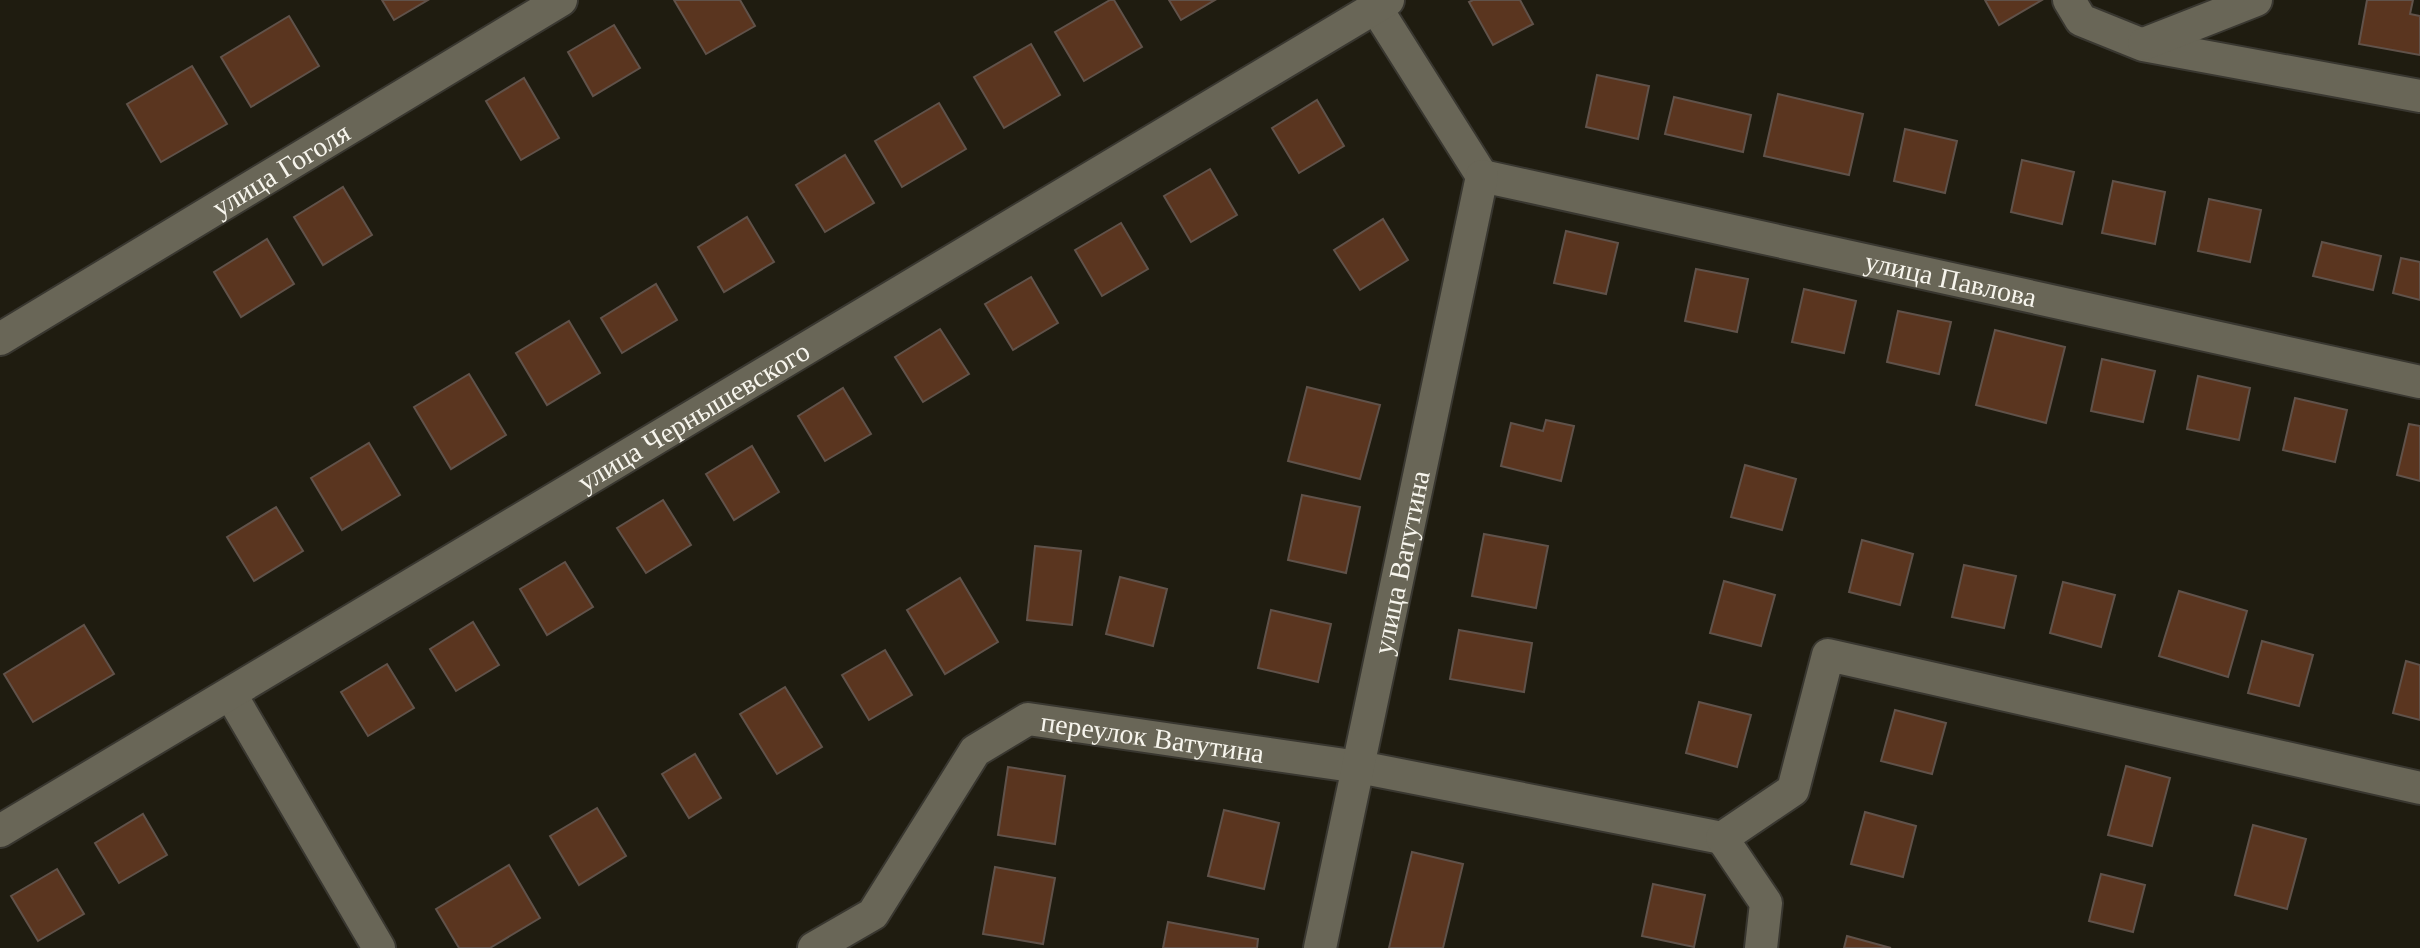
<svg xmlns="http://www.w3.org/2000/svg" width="2420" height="948" viewBox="0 0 2420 948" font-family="'Times New Roman',serif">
<rect width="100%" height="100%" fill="#1f1c10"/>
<g fill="#5a351f" stroke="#60524a" stroke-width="2">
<polygon points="382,0 428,0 394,20"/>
<polygon points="674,0 740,0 755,26 706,54"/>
<polygon points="1110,0 1114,0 1142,47 1084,81 1055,32"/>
<polygon points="1169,0 1215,0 1181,20"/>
<polygon points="1473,0 1520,0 1533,24 1493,45 1469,2"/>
<polygon points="1985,0 2042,0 1999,25"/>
<polygon points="2367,0 2413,0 2410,14 2420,16 2420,55 2359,44"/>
<polygon points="289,16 319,66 251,107 221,57"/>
<polygon points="614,25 640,68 593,96 568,52"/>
<polygon points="1031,44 1060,95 1004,128 974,77"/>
<polygon points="192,66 227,124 161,162 127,104"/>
<polygon points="1597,75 1649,86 1638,139 1586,127"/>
<polygon points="524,78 559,138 521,160 486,101"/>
<polygon points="1778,94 1863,114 1849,175 1764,156"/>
<polygon points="1674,97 1751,115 1743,152 1665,134"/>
<polygon points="1317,100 1344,146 1299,173 1272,128"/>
<polygon points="939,103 966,149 902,187 875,141"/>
<polygon points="1905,129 1957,141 1945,193 1894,181"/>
<polygon points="845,155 874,203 825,232 796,185"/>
<polygon points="2022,160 2074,172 2062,224 2011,212"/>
<polygon points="1210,169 1237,215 1191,242 1164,196"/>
<polygon points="2113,181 2165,192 2155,244 2102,233"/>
<polygon points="343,187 372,235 323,265 294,217"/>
<polygon points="2209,199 2261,210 2250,262 2198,251"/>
<polygon points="747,217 774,262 724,292 698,247"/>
<polygon points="1383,219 1408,260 1360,290 1334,250"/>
<polygon points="1121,223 1148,269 1102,296 1075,250"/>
<polygon points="1566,231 1618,243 1606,294 1554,283"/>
<polygon points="267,239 294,284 241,317 214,272"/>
<polygon points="2322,242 2381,256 2373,290 2313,276"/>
<polygon points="2401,258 2420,262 2420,300 2393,293"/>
<polygon points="1696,269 1748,279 1737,332 1685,321"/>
<polygon points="1031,277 1058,323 1013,350 985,304"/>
<polygon points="656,284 677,320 622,353 601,318"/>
<polygon points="1804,289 1856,301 1844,353 1792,342"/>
<polygon points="1898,311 1951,322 1939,374 1887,362"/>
<polygon points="569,321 600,373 547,405 516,353"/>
<polygon points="940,329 969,374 923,402 895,357"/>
<polygon points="1995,330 2065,347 2046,423 1976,405"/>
<polygon points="2102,359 2155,371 2143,422 2091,411"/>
<polygon points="469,374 506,435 451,469 414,407"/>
<polygon points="2198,376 2250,388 2239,440 2187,429"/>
<polygon points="1307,387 1380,405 1360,479 1288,461"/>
<polygon points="843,388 871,434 825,461 798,416"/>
<polygon points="2295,398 2347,410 2335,462 2283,450"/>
<polygon points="1546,420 1574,426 1561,481 1501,466 1511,423 1543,431"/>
<polygon points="2409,424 2420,426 2420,481 2397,475"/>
<polygon points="369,443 400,495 342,530 311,478"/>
<polygon points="752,446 779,492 734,520 706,474"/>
<polygon points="1745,465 1796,479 1782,530 1731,517"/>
<polygon points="1302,495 1360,507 1346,573 1288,560"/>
<polygon points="663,500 691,545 646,573 617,528"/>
<polygon points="276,507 303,551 254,581 227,537"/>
<polygon points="1484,534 1548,546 1536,608 1472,596"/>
<polygon points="1862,540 1913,554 1900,605 1849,592"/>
<polygon points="1035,546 1081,551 1072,625 1027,620"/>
<polygon points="565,562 593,607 547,635 520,589"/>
<polygon points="1964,565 2016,576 2004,628 1952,617"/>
<polygon points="1120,577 1167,589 1153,646 1106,634"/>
<polygon points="960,578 998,642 945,674 907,610"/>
<polygon points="1724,581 1775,595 1761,646 1710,633"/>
<polygon points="2063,582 2115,595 2101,647 2050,633"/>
<polygon points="2179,591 2247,611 2228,677 2159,656"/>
<polygon points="1271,610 1331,624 1318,682 1258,668"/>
<polygon points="473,622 499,665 456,691 430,649"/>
<polygon points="84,625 114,674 33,722 4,674"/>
<polygon points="1459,630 1532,643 1524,692 1450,679"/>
<polygon points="2262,641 2313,655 2299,706 2248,693"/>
<polygon points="885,650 912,695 869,720 842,675"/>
<polygon points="2406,661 2420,665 2420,720 2393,713"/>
<polygon points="387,664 414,708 368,736 341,692"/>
<polygon points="785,687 822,747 777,774 740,714"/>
<polygon points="1699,702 1751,715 1737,767 1686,753"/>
<polygon points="1895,710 1946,723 1932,774 1881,761"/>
<polygon points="695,754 721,798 689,818 662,774"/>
<polygon points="2126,766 2170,778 2152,846 2108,835"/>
<polygon points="1008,767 1065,776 1055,844 998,835"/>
<polygon points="597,808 626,856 579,885 550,836"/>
<polygon points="1224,810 1279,823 1264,889 1208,876"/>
<polygon points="1865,812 1916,826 1903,877 1851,864"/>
<polygon points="143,814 167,855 119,883 95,843"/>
<polygon points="2253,825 2306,839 2287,909 2235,895"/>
<polygon points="1412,852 1463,864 1443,948 1389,948"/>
<polygon points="509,865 540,918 490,948 459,948 436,909"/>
<polygon points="995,867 1055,878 1043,944 983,934"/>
<polygon points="57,869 84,914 38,941 11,896"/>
<polygon points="2101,874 2145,885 2133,932 2089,921"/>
<polygon points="1653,884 1705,895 1694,947 1642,936"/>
<polygon points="1168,922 1258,939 1257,948 1163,948"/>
<polygon points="1847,936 1891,948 1844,948"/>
</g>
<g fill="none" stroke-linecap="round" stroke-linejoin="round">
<defs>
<g id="street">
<polyline points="2069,0 2081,20 2143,45 2420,96"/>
<polyline points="1376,8 1482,176"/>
<polyline points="2144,44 2256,0"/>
<path id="s1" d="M 1482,176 L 2420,382"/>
<path id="s2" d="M 0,339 L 561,0"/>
<polyline points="231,695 379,948"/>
<path id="s3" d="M 0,831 L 1388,0"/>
<path id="s4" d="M 814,948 L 873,914 L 975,751 L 1028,719 L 1359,767 L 1722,838"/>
<path id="s5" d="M 1320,948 L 1482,176"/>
<polyline points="1761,948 1766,903 1722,838 1793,790 1828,655 2420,788"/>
</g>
</defs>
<use href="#street" stroke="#393730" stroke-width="36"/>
<use href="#street" stroke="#696657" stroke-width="32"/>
</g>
<g text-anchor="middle" stroke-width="6" stroke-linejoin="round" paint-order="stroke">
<g font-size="28" fill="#f7f5ed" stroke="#161307">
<text dy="10" stroke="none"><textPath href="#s2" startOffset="328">улица Гоголя</textPath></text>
<text dy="10" stroke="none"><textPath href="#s1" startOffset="480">улица Павлова</textPath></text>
<text dy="10" stroke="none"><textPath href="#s3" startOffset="808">улица Чернышевского</textPath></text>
<text dy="10" stroke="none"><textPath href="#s5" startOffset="394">улица Ватутина</textPath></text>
<text dy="10" stroke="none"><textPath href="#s4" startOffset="448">переулок Ватутина</textPath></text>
</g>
</g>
</svg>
